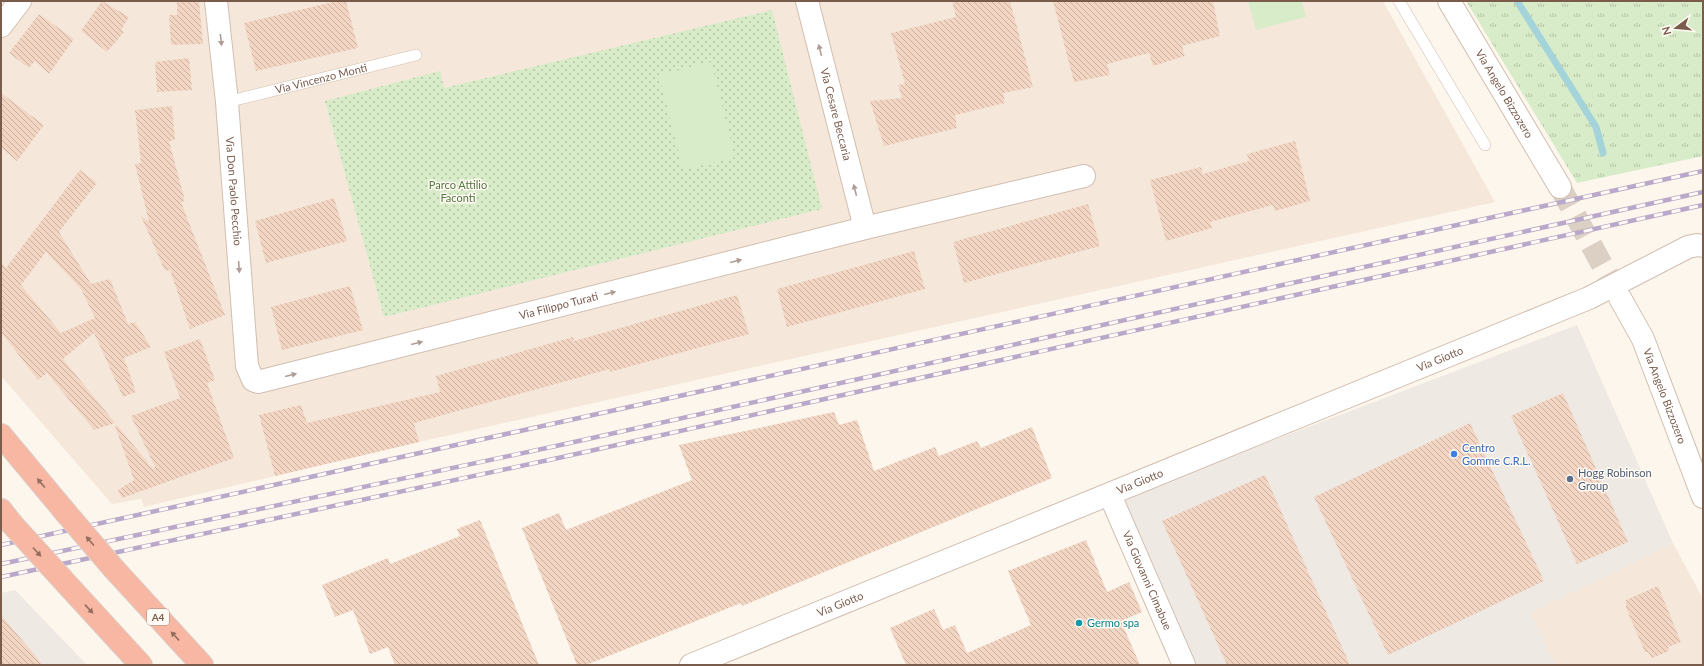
<svg xmlns="http://www.w3.org/2000/svg" width="1704" height="666" viewBox="0 0 1704 666" font-family="Lato,sans-serif">
<defs>
<pattern id="grass-tufts" width="24" height="20" patternUnits="userSpaceOnUse"><rect width="24" height="20" fill="#d8ecc9"/><path d="M3 7l-1-3M5 7V3M7 7l1-3M15 17l-1-3M17 17v-4M19 17l1-3" fill="none" stroke="#b4c2a5"/></pattern>
<pattern id="park-dots" width="8" height="8" patternUnits="userSpaceOnUse"><rect width="8" height="8" fill="#d8ecc9"/><path d="M2 2h.1M6 6h.1" fill="none" stroke="#b4c2a5" stroke-width="1.8" stroke-linecap="round"/></pattern>
<pattern id="building-back-hatch" width="6" height="6" patternUnits="userSpaceOnUse"><rect width="6" height="6" fill="#f3d5c3"/><path d="M-1 5l2 2M0 0l6 6M5-1l2 2" fill="none" stroke="#cab0a1"/></pattern>
</defs>
<rect width="100%" height="100%" fill="#fdf6ec"/>
<g fill="#f5e8da">
<polygon points="30,1 1383,1 1495,202 419,442 144,507 141,499 112,504 1,376 1,39"/>
<polygon points="1673,543 1703,599 1703,665 1555,665 1531,612"/>
</g>
<g fill="#efe9e4">
<polygon points="1577,325 1673,543 1531,612 1555,665 1193,665 1121,498"/>
<polygon points="15,590 87,665 1,665 1,593"/>
</g>
<polygon fill="url(#grass-tufts)" points="1466,1 1703,1 1703,156 1577,183"/>
<polygon fill="url(#park-dots)" points="772,10 822,209 384,317 325,101 440,71 444,88"/>
<g fill="#d8ecc9">
<polygon points="1248,1 1302,1 1306,17 1256,30"/>
<polygon points="711,62 735,157 683,170 659,75"/>
</g>
<g fill="none" stroke-linecap="round" stroke-linejoin="round">
<polyline stroke="#a5d3da" stroke-width="7" points="1517,1 1596,127 1603,153"/>
</g>
<g fill="url(#building-back-hatch)" fill-rule="evenodd">
<polygon points="102,1 129,17 121,30 124,32 107,52 81,31"/>
<polygon points="177,1 199,1 203,44 171,45 169,15 177,15"/>
<polygon points="337,1 346,1 358,48 256,71 244,23"/>
<polygon points="952,1 1010,1 1033,87 1003,93 1005,103 955,115 957,128 884,146 870,101 902,98 898,85 905,84 891,33 956,17"/>
<polygon points="1053,1 1213,1 1220,36 1182,46 1185,56 1153,66 1149,53 1107,64 1110,75 1074,82"/>
<polygon points="39,14 74,39 49,74 35,61 29,68 9,53"/>
<polygon points="189,58 192,90 157,92 155,62"/>
<polygon points="1,93 44,125 17,161 1,148"/>
<polygon points="172,106 175,140 169,141 185,201 181,202 225,315 190,329 170,270 165,271 141,216 149,222 135,164 141,163 135,110"/>
<polygon points="1295,141 1310,201 1275,211 1273,205 1210,222 1212,228 1166,241 1150,180 1201,167 1203,174 1249,161 1247,154"/>
<path d="M 80,170 L 97,183 L 59,232 L 91,284 L 110,279 L 128,324 L 135,322 L 151,347 L 124,358 L 136,392 L 123,397 L 94,333 L 63,359 L 115,423 L 94,430 L 47,373 L 38,380 L 1,332 L 1,262 L 6,268 ZM 46,252 L 81,289 L 95,318 L 61,333 L 21,285 Z"/>
<polygon points="334,198 347,241 266,263 255,221"/>
<polygon points="1088,204 1100,246 964,283 953,242"/>
<polygon points="914,251 925,289 787,327 777,289"/>
<polygon points="350,286 363,330 282,350 271,307"/>
<polygon points="737,295 749,334 610,372 610,369 414,423 419,442 275,476 259,415 301,405 307,423 440,392 436,376 573,337 574,341"/>
<polygon points="200,339 215,380 207,383 234,458 122,498 118,490 134,480 115,426 117,425 153,469 155,467 131,416 180,398 164,352"/>
<polygon points="1563,393 1628,542 1577,564 1511,416"/>
<polygon points="834,412 839,425 857,420 874,471 935,447 939,456 977,441 981,448 1032,427 1052,478 742,606 741,603 586,665 577,665 522,528 559,513 566,530 692,480 679,445"/>
<polygon points="1470,423 1544,581 1388,655 1314,497"/>
<polygon points="1265,475 1285,520 1350,665 1227,665 1162,521"/>
<polygon points="480,520 539,665 395,665 388,647 370,654 353,610 335,617 322,585 388,558 390,564 460,536 457,529"/>
<polygon points="1086,540 1107,592 1129,582 1142,612 1121,621 1140,665 906,665 890,628 934,609 943,630 955,625 967,653 1031,625 1008,571"/>
<polygon points="1658,586 1681,642 1668,647 1669,651 1652,658 1648,652 1645,652 1626,608 1626,600"/>
<polygon points="1,615 43,665 1,665"/>
</g>
<g fill="none" stroke-linecap="round" stroke-linejoin="round">
<polyline stroke="#dcd0c4" stroke-width="22" stroke-dasharray="22 11" stroke-linecap="butt" points="1560,187 1620,298"/>
<defs>
<g id="lane">
<polyline points="1399,1 1485,145"/>
<path id="s1" d="M 227,102 L 416,55"/>
</g>
<g id="street">
<path id="s2" d="M 216,1 L 227,102 L 247,366 L 253,380 L 258,382 L 865,228 L 1084,176"/>
<path id="s3" d="M 807,1 L 865,228"/>
<path id="s4" d="M 1449,1 L 1560,187"/>
<path id="s5" d="M 1620,298 L 1643,339 L 1703,497"/>
<path id="s6" d="M 1110,495 L 1184,665"/>
<path id="s7" d="M 691,665 L 1589,298 L 1688,247 L 1697,245 L 1703,246"/>
</g>
<polyline id="secondary" points="1,26 20,1"/>
<g id="highway">
<polyline points="1,435 66,513"/>
<polyline points="1,510 12,524"/>
<polyline points="114,569 202,665"/>
<polyline points="63,580 141,665"/>
</g>
</defs>
<use href="#lane" stroke="#d1beb0" stroke-width="12"/>
<use href="#street" stroke="#d1beb0" stroke-width="24"/>
<use href="#secondary" stroke="#d6c0b0" stroke-width="24"/>
<use href="#highway" stroke="#dad1cd" stroke-width="24"/>
<use href="#lane" stroke="#fff" stroke-width="11"/>
<use href="#street" stroke="#fff" stroke-width="22"/>
<use href="#secondary" stroke="#fff" stroke-width="22"/>
<use href="#highway" stroke="#f7b7a3" stroke-width="22"/>
<defs>
<g id="rail">
<polyline points="1,545 1703,171"/>
<polyline points="1,564 556,446 1703,192"/>
<polyline points="1,577 558,458 1703,205"/>
</g>
</defs>
<use href="#rail" stroke="#b9a8c9" stroke-width="4.5"/>
<use href="#rail" stroke="#fffaf3" stroke-width="3" stroke-dasharray="9" stroke-linecap="butt"/>
<defs>
<g id="highway-bridge">
<polyline points="66,513 114,569"/>
<polyline points="12,524 63,580"/>
</g>
</defs>
<use href="#highway-bridge" stroke="#dad1cd" stroke-width="24" stroke-linecap="butt"/>
<use href="#highway-bridge" stroke="#f7b7a3" stroke-width="22"/>
</g>
<defs><path id="oneway-solid" d="M-6-.8H1V-3.2L6.5 0L1 3.2V.8H-6Z"/></defs>
<g fill="#af9d94">
<use href="#oneway-solid" transform="translate(221 40) rotate(84)"/>
<use href="#oneway-solid" transform="translate(820 50) rotate(-104)"/>
<use href="#oneway-solid" transform="translate(855 190) rotate(-104)"/>
<use href="#oneway-solid" transform="translate(736 261) rotate(-14)"/>
<use href="#oneway-solid" transform="translate(239 267) rotate(86)"/>
<use href="#oneway-solid" transform="translate(610 293) rotate(-14)"/>
<use href="#oneway-solid" transform="translate(417 343) rotate(-14)"/>
<use href="#oneway-solid" transform="translate(291 375) rotate(-14)"/>
</g>
<g fill="#936e5e">
<use href="#oneway-solid" transform="translate(41 483) rotate(-130)"/>
<use href="#oneway-solid" transform="translate(90 541) rotate(-131)"/>
<use href="#oneway-solid" transform="translate(37 552) rotate(48)"/>
<use href="#oneway-solid" transform="translate(89 609) rotate(47)"/>
<use href="#oneway-solid" transform="translate(175 636) rotate(-133)"/>
</g>
<circle fill="#3f7fe0" stroke="#fffaf3" stroke-width="1.5" cx="1454" cy="454" r="4"/>
<circle fill="#5c6f8a" stroke="#fffaf3" stroke-width="1.5" cx="1570" cy="479" r="4"/>
<circle fill="#0f9aa8" stroke="#fffaf3" stroke-width="1.5" cx="1079" cy="623" r="4"/>
<g text-anchor="middle" stroke-width="3" stroke-linejoin="round" paint-order="stroke">
<rect fill="#fffaf3" stroke="#a28b7f" stroke-width="1" x="147" y="609" width="22" height="16" rx="3"/>
<g font-size="10" font-weight="bold" fill="#7a5c4d">
<text x="158" y="621">A4</text>
</g>
<g font-size="11" fill="#7a5c4d" stroke="#fffaf3">
<text dy="4" stroke="none"><textPath href="#s1" startOffset="97">Via Vincenzo Monti</textPath></text>
<text dy="4" stroke="none"><textPath href="#s4" startOffset="108">Via Angelo Bizzozero</textPath></text>
<text dy="4" stroke="none"><textPath href="#s3" startOffset="117">Via Cesare Beccaria</textPath></text>
<text dy="4" stroke="none"><textPath href="#s2" startOffset="191">Via Don Paolo Pecchio</textPath></text>
<text dy="4" stroke="none"><textPath href="#s2" startOffset="697">Via Filippo Turati</textPath></text>
<text dy="4" stroke="none"><textPath href="#s7" startOffset="809">Via Giotto</textPath></text>
<text dy="4" stroke="none"><textPath href="#s5" startOffset="108">Via Angelo Bizzozero</textPath></text>
<text dy="4" stroke="none"><textPath href="#s7" startOffset="485">Via Giotto</textPath></text>
<text dy="4" stroke="none"><textPath href="#s6" startOffset="93">Via Giovanni Cimabue</textPath></text>
<text dy="4" stroke="none"><textPath href="#s7" startOffset="161">Via Giotto</textPath></text>
</g>
<g font-size="11" fill="#537a41" stroke="#fffaf3">
<text x="458" y="189">Parco Attilio<tspan x="458" dy="13">Faconti</tspan></text>
</g>
<g font-size="11" fill="#366cbe" stroke="#fffaf3" text-anchor="start">
<text x="1462" y="452">Centro<tspan x="1462" dy="13">Gomme C.R.L.</tspan></text>
</g>
<g font-size="11" fill="#4e5e75" stroke="#fffaf3" text-anchor="start">
<text x="1578" y="477">Hogg Robinson<tspan x="1578" dy="13">Group</tspan></text>
</g>
<g font-size="11" fill="#0d838f" stroke="#fffaf3" text-anchor="start">
<text x="1087" y="627">Germo spa</text>
</g>
</g>
<rect width="1704" height="666" fill="none" stroke="#7a5c4d" stroke-width="4"/>
<g transform="translate(1676 28) rotate(254)" stroke="#fffaf3" stroke-width="3" paint-order="stroke">
<path d="M0-3L7 15L0 10L-7 15Z" fill="#7a5c4d"/>
<text y="-6" font-size="11" font-weight="bold" text-anchor="middle" fill="#7a5c4d">N</text>
</g>
</svg>
